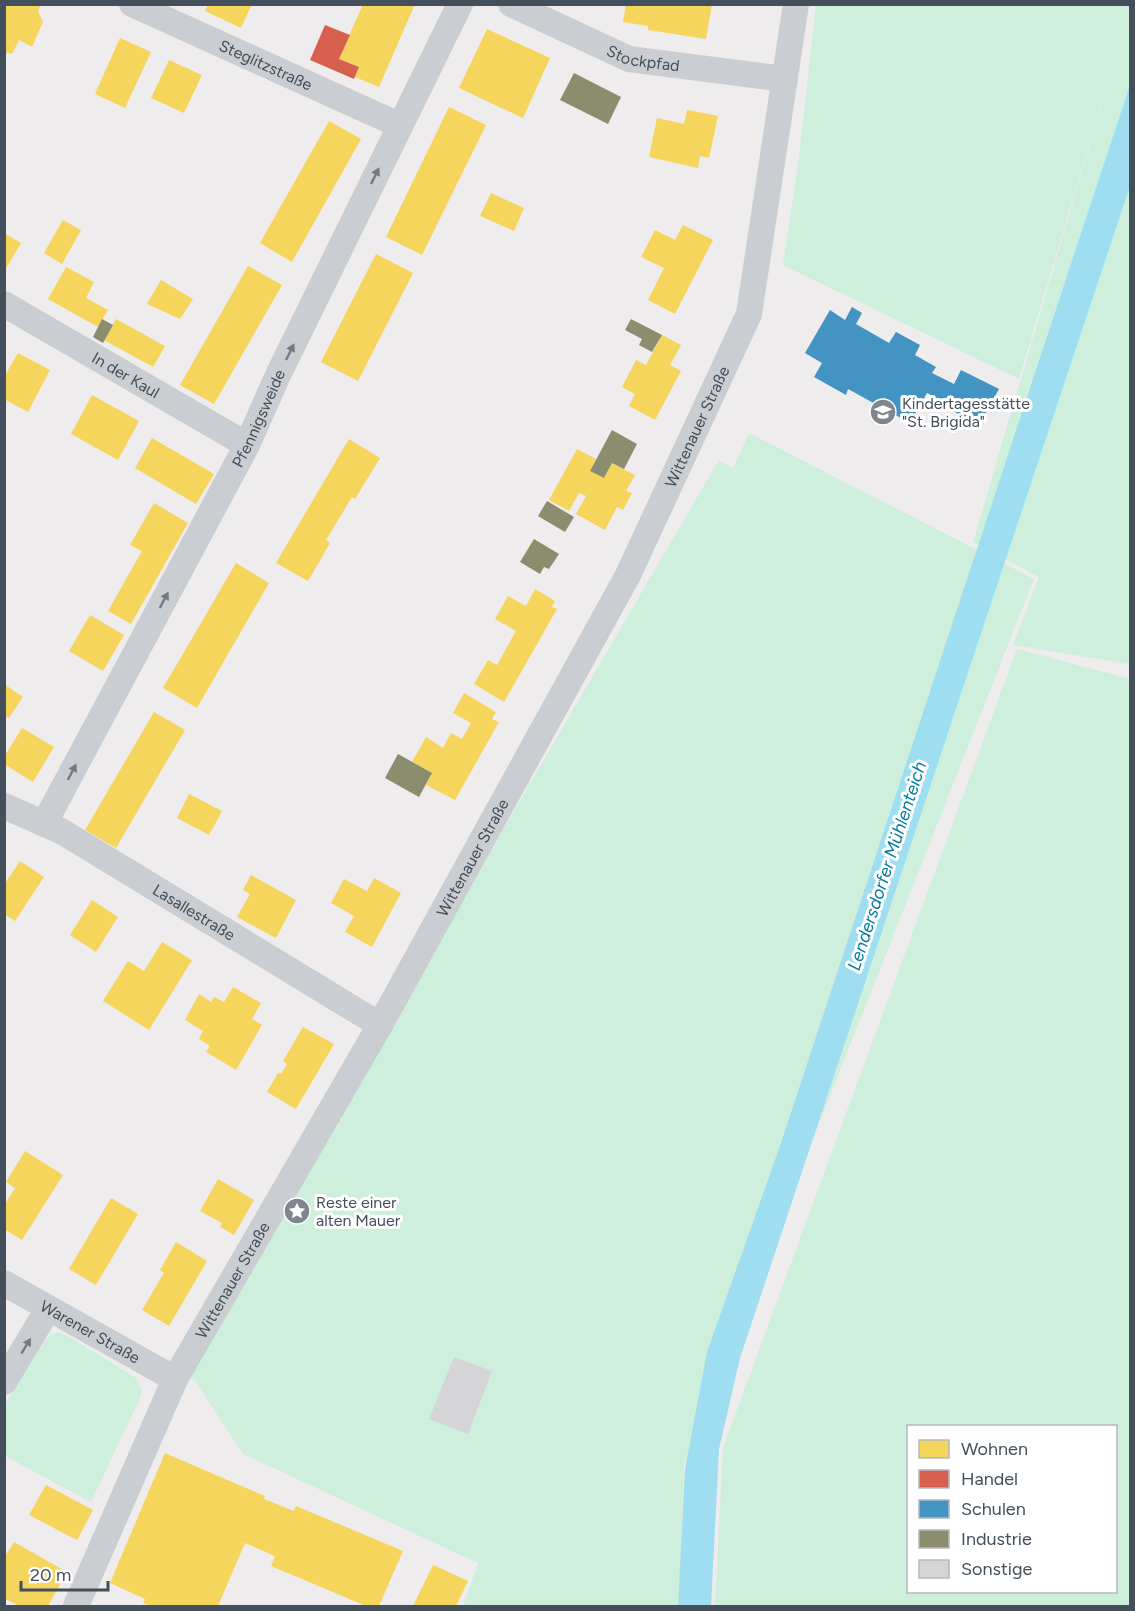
<svg xmlns="http://www.w3.org/2000/svg" width="1135" height="1611" viewBox="0 0 1135 1611" font-family="Figtree,sans-serif">
<rect width="100%" height="100%" fill="#eeecec"/>
<g fill="#ceefdb" fill-rule="evenodd">
<polygon points="816,5 1130,5 1130,664 1013,645 1039,577 973,542 1129,11 1019,379 783,265 799,157"/>
<polygon points="749,433 1034,579 684,1466 679,1606 463,1606 478,1563 243,1454 196,1382 185,1374 719,460 733,469"/>
<path d="M 1017,649 L 1130,679 L 1130,1606 L 715,1606 L 723,1448 ZM 1116,1426 L 1116,1592 L 908,1592 L 908,1426 Z"/>
<polygon points="58,1333 66,1335 136,1378 142,1389 140,1398 91,1502 5,1456 4,1406 43,1343 50,1335"/>
</g>
<polygon fill="#9fdef0" points="1130,85 1130,186 740,1358 719,1449 711,1606 678,1606 685,1469 707,1352 781,1143"/>
<g fill="#f6d55c">
<polygon points="4,4 41,4 38,11 43,22 32,47 19,40 12,54 4,52"/>
<polygon points="208,4 252,4 241,28 205,11"/>
<polygon points="363,4 415,4 379,87 355,77 359,67 339,59"/>
<polygon points="626,4 712,4 706,39 648,30 648,26 623,22"/>
<polygon points="487,29 550,58 523,118 459,88"/>
<polygon points="120,38 151,52 125,108 95,94"/>
<polygon points="169,60 202,75 184,113 151,98"/>
<polygon points="449,107 486,125 422,255 386,237"/>
<polygon points="687,110 718,116 709,158 700,156 698,168 649,157 657,118 684,124"/>
<polygon points="329,121 361,139 292,262 260,243"/>
<polygon points="491,193 524,208 514,231 480,216"/>
<polygon points="63,220 81,230 62,264 44,253"/>
<polygon points="683,225 713,240 675,314 648,300 664,268 641,257 655,230 675,240"/>
<polygon points="4,233 21,243 4,272"/>
<polygon points="376,254 413,273 358,381 321,362"/>
<polygon points="248,266 282,285 214,404 180,385"/>
<polygon points="66,267 94,282 86,298 108,310 98,327 48,299"/>
<polygon points="161,280 193,299 180,319 147,304"/>
<polygon points="116,319 165,346 153,367 104,340"/>
<polygon points="662,335 681,345 670,365 681,371 655,420 629,406 635,394 622,387 636,360 646,365"/>
<polygon points="18,353 50,370 28,412 4,399 4,377"/>
<polygon points="92,395 139,421 118,460 71,434"/>
<polygon points="152,438 214,474 196,504 135,468"/>
<polygon points="349,439 380,458 355,499 352,497 326,540 330,543 308,581 276,563"/>
<polygon points="577,449 596,459 590,471 604,478 612,463 635,475 626,491 632,493 623,510 617,507 605,530 576,514 586,496 579,493 569,511 549,500"/>
<polygon points="154,503 188,523 131,624 108,611 142,551 130,545"/>
<polygon points="236,563 269,583 197,708 163,688"/>
<polygon points="535,589 555,601 552,607 557,609 504,702 474,684 488,660 497,665 516,631 495,619 508,596 526,606"/>
<polygon points="90,615 124,635 103,671 69,651"/>
<polygon points="4,684 23,697 9,718 4,715"/>
<polygon points="464,693 496,712 492,719 499,722 455,800 426,785 432,773 412,762 426,737 443,748 451,733 462,739 471,723 453,713"/>
<polygon points="154,712 185,730 116,848 85,830"/>
<polygon points="22,728 54,747 33,782 4,764 4,757"/>
<polygon points="189,794 222,811 209,835 177,818"/>
<polygon points="20,861 44,877 15,921 4,914 4,885"/>
<polygon points="251,875 296,900 276,938 237,917 250,894 243,890"/>
<polygon points="374,878 401,893 372,947 345,932 354,916 331,903 344,879 367,891"/>
<polygon points="92,900 118,917 96,952 70,935"/>
<polygon points="162,942 192,960 149,1030 103,1001 128,961 144,971"/>
<polygon points="233,987 261,1003 252,1019 262,1025 236,1070 206,1052 210,1046 199,1039 203,1031 185,1020 199,994 211,1002 214,997 224,1002"/>
<polygon points="303,1027 334,1044 296,1109 267,1092 278,1073 281,1074 287,1064 283,1061"/>
<polygon points="25,1151 63,1175 22,1240 4,1229 4,1206 15,1188 6,1182"/>
<polygon points="218,1179 254,1200 234,1235 220,1227 222,1223 200,1211"/>
<polygon points="111,1198 138,1214 96,1285 69,1269"/>
<polygon points="176,1242 207,1261 169,1326 142,1310 164,1273 160,1270"/>
<polygon points="165,1453 265,1496 264,1499 294,1511 296,1506 403,1551 379,1606 366,1606 271,1566 275,1556 245,1543 218,1606 151,1606 143,1603 145,1599 110,1583"/>
<polygon points="46,1485 93,1510 77,1540 29,1515"/>
<polygon points="14,1542 67,1572 48,1606 19,1606 4,1598 4,1558"/>
<polygon points="433,1565 468,1581 456,1606 413,1606"/>
</g>
<polygon fill="#d6604d" points="325,25 350,35 339,59 359,67 354,79 310,60"/>
<polygon fill="#4393c3" points="852,307 862,313 856,324 889,343 896,332 920,345 915,355 936,367 932,373 954,384 961,370 999,389 979,425 953,411 955,407 927,393 910,423 848,389 846,395 814,377 822,363 805,353 830,310 845,320"/>
<g fill="#8c8c6e">
<polygon points="574,73 621,97 608,124 560,100"/>
<polygon points="102,319 113,325 103,343 93,337"/>
<polygon points="631,319 662,335 652,352 639,345 642,339 625,330"/>
<polygon points="612,430 637,444 624,469 612,463 604,478 590,471"/>
<polygon points="547,501 574,517 565,532 538,516"/>
<polygon points="534,539 559,554 549,569 544,567 540,574 520,562"/>
<polygon points="398,754 432,773 419,797 385,778"/>
</g>
<polygon fill="#d5d4d7" points="454,1357 492,1371 468,1434 429,1419"/>
<g fill="none" stroke-linecap="round" stroke-linejoin="round">
<g stroke="#cacdd1" stroke-width="26">
<path id="s1" d="M 132,4 L 399,125"/>
<path id="s2" d="M 511,4 L 629,59 L 785,79"/>
<path id="s3" d="M 4,304 L 247,445"/>
<path id="s4" d="M 4,806 L 61,831 L 380,1025"/>
<path id="s5" d="M 44,824 L 247,445 L 278,375 L 460,4"/>
<path id="s6" d="M 4,1283 L 175,1379"/>
<polyline points="4,1382 48,1309"/>
<path id="s7" d="M 76,1606 L 175,1379 L 380,1025 L 628,575 L 749,314 L 796,4"/>
</g>
</g>
<defs><path id="oneway-solid" d="M-6-.8H1V-3.2L6.5 0L1 3.2V.8H-6Z" transform="scale(1.5)"/></defs>
<g fill="#727b84">
<use href="#oneway-solid" transform="translate(375 176) rotate(-64)"/>
<use href="#oneway-solid" transform="translate(290 352) rotate(-64)"/>
<use href="#oneway-solid" transform="translate(164 600) rotate(-62)"/>
<use href="#oneway-solid" transform="translate(72 772) rotate(-62)"/>
<use href="#oneway-solid" transform="translate(26 1346) rotate(-59)"/>
</g>
<defs>
<symbol id="school-disc" viewBox="-11 -11 22 22"><circle r="9.5" fill="#7f868d" stroke="#fff"/><path d="M0-5L7-2L0 1L-7-2ZM-4 1L0 2.5L4 1V4Q0 6-4 4Z" fill="#fff"/></symbol>
<symbol id="sight-disc" viewBox="-11 -11 22 22"><circle r="9.5" fill="#7f868d" stroke="#fff"/><path d="M0-6L1.8-2.2L6-1.7L2.9 1.2L3.7 5.4L0 3.3L-3.7 5.4L-2.9 1.2L-6-1.7L-1.8-2.2Z" fill="#fff"/></symbol>
</defs>
<g fill-rule="evenodd">
<use href="#school-disc" x="868" y="397" width="30" height="30"/>
<use href="#sight-disc" x="282" y="1196" width="30" height="30"/>
</g>
<g text-anchor="middle" stroke-width="6" stroke-linejoin="round" paint-order="stroke">
<g font-size="16" fill="#434f5a" stroke="#fff">
<text dy="6" stroke="none"><textPath href="#s2" startOffset="144">Stockpfad</textPath></text>
<text dy="6" stroke="none"><textPath href="#s1" startOffset="147">Steglitzstraße</textPath></text>
<text dy="6" stroke="none"><textPath href="#s3" startOffset="141">In der Kaul</textPath></text>
<text dy="6" stroke="none"><textPath href="#s5" startOffset="459">Pfennigsweide</textPath></text>
<text dy="6" stroke="none"><textPath href="#s7" startOffset="1334">Wittenauer Straße</textPath></text>
<text dy="6" stroke="none"><textPath href="#s7" startOffset="848">Wittenauer Straße</textPath></text>
<text dy="6" stroke="none"><textPath href="#s4" startOffset="218">Lasallestraße</textPath></text>
<text dy="6" stroke="none"><textPath href="#s7" startOffset="362">Wittenauer Straße</textPath></text>
<text dy="6" stroke="none"><textPath href="#s6" startOffset="99">Warener Straße</textPath></text>
</g>
<g font-size="16" fill="#434f5a" stroke="#fff" text-anchor="start">
<text x="902" y="409">Kindertagesstätte<tspan x="902" dy="18">"St. Brigida"</tspan></text>
<text x="316" y="1208">Reste einer<tspan x="316" dy="18">alten Mauer</tspan></text>
</g>
<g font-size="18" font-style="italic" fill="#037c9f" stroke="#fff">
<text transform="translate(887 866) rotate(-72)" y="6">Lendersdorfer Mühlenteich</text>
</g>
</g>
<rect width="1135" height="1611" fill="none" stroke="#434f5a" stroke-width="12"/>
<rect x="907" y="1425" width="210" height="168" fill="#ffffff" stroke="#b4b9bd" stroke-width="1.5"/>
<rect x="919" y="1440" width="30" height="18" fill="#f6d55c" stroke="#b4b9bd" stroke-width="1.5"/>
<text x="961" y="1455" font-size="18" fill="#434f5a">Wohnen</text>
<rect x="919" y="1470" width="30" height="18" fill="#d6604d" stroke="#b4b9bd" stroke-width="1.5"/>
<text x="961" y="1485" font-size="18" fill="#434f5a">Handel</text>
<rect x="919" y="1500" width="30" height="18" fill="#4393c3" stroke="#b4b9bd" stroke-width="1.5"/>
<text x="961" y="1515" font-size="18" fill="#434f5a">Schulen</text>
<rect x="919" y="1530" width="30" height="18" fill="#8c8c6e" stroke="#b4b9bd" stroke-width="1.5"/>
<text x="961" y="1545" font-size="18" fill="#434f5a">Industrie</text>
<rect x="919" y="1560" width="30" height="18" fill="#d5d4d7" stroke="#b4b9bd" stroke-width="1.5"/>
<text x="961" y="1575" font-size="18" fill="#434f5a">Sonstige</text>
<path d="M21 1581v9h87v-9" fill="none" stroke="#434f5a" stroke-width="3"/>
<text x="30" y="1581" font-size="18" fill="#434f5a" stroke="#ffffff" stroke-width="4.5" paint-order="stroke">20 m</text>
</svg>
